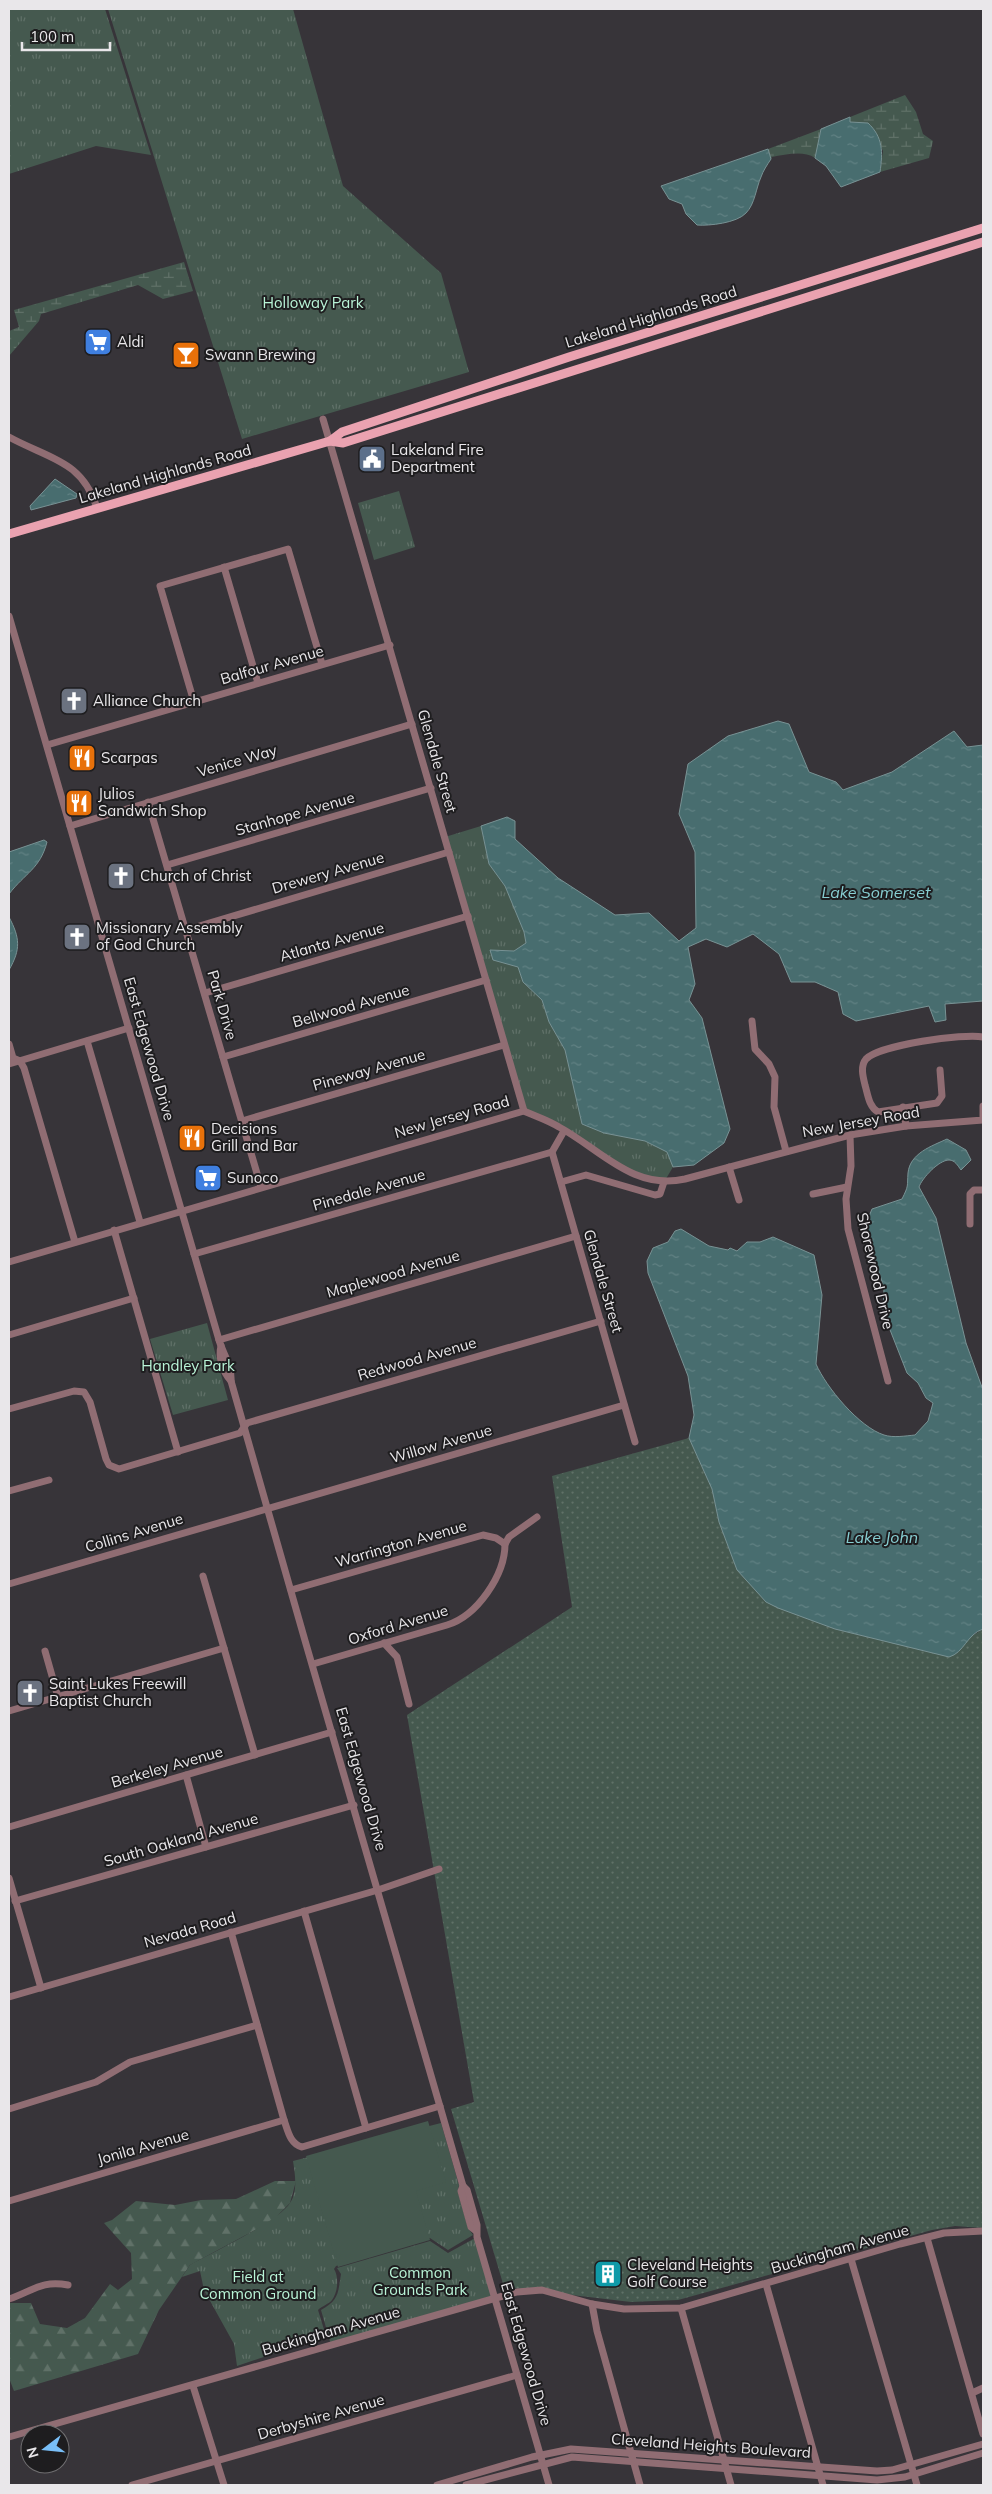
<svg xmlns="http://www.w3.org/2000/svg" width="992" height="2494" viewBox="0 0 992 2494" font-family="Mulish,sans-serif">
<defs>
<pattern id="grass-dots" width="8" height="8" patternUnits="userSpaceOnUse" patternTransform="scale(1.25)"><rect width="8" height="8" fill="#45594f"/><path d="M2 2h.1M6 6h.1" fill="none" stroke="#607168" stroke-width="1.8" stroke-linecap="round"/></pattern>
<pattern id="forest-firs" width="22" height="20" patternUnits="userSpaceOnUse" patternTransform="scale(1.25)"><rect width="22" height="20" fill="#45594f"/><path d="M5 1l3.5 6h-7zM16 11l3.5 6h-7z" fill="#607168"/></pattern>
<pattern id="wetland-marsh" width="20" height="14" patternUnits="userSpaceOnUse" patternTransform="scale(1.25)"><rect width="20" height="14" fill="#45594f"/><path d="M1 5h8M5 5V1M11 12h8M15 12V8" fill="none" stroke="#607168"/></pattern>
<pattern id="park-tufts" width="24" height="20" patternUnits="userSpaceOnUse" patternTransform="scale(1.25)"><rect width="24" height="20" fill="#45594f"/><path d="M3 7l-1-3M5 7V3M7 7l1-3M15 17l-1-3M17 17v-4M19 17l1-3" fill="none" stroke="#607168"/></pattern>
<pattern id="water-ripples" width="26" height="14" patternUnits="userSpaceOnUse" patternTransform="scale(1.25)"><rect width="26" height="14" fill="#486d6f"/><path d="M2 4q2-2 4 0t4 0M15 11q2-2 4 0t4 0" fill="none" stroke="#628284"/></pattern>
</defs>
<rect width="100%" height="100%" fill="#373439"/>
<polygon fill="url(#grass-dots)" points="689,1438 712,1489 719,1522 737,1569 766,1602 835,1629 908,1646 958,1652 967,1639 983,1629 983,2228 955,2226 932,2230 678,2300 631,2302 504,2287 451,2109 474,2102 407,1715 572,1607 552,1476"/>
<polygon fill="url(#forest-firs)" points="275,2181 296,2181 290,2203 272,2221 190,2265 159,2310 138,2354 14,2391 9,2378 9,2303 31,2303 40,2324 67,2328 85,2318 110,2284 118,2290 132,2279 131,2253 104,2223 112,2220 136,2201 175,2205 201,2200 236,2199"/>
<g fill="url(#wetland-marsh)">
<polygon points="905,95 916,112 923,134 933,141 929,158 880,172 883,151 868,123 850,122 850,117"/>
<path d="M 821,129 L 815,158 C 803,150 785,155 772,157 L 771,159 L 768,149 Z"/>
<polygon points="184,262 193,291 163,299 138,285 41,314 39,321 9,356 9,331 19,327 14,310"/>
</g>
<g fill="url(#park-tufts)">
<polygon points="9,9 105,9 151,155 96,146 9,174"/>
<polygon points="108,9 293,9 343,186 441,273 469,372 242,439"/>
<polygon points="399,491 415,547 374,560 358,503"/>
<polygon points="481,826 489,864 505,886 524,932 526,943 514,951 491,950 518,967 523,982 542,1000 549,1022 565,1050 582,1124 604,1133 645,1141 667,1152 673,1167 664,1182 643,1179 564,1131 524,1111 445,837"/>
<polygon points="207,1323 228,1400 173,1415 150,1339"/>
<path d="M 441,2123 L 459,2185 L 458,2192 L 468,2228 L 473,2235 L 448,2250 L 430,2238 L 336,2266 L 334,2269 C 339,2277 338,2292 332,2300 C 329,2304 322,2306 318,2310 L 326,2336 L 237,2366 L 234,2344 L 204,2290 L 200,2271 L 182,2277 L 190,2265 C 212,2253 279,2221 290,2203 C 298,2191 295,2174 293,2161 Z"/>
<path d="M 477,2237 L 495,2297 L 331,2345 L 321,2310 C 339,2300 338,2293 341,2274 L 337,2268 L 430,2241 L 448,2253 Z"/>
</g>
<polygon fill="#45594f" points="428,2121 446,2182 416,2191 430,2240 338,2267 306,2156"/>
<g fill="url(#water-ripples)" stroke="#789294">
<path d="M 850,117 L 850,122 L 868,123 C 883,137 883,152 880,172 L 841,187 L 826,166 L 815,158 L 821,129 Z"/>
<path d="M 768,149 L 771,159 C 767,165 763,171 761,177 C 756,188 755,204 746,213 C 737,223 709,226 697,225 L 686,214 L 682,204 L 669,199 L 661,186 Z"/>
<polygon points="55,479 77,494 76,498 31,510 30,506"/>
<polygon points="778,721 789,724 809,772 836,782 843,790 892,772 954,731 967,747 983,745 983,1001 945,1004 946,1020 935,1022 929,1006 856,1021 843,1014 838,992 815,982 791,982 779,954 753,934 727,947 706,939 688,947 695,984 689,1000 702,1018 730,1129 724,1143 694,1165 673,1167 667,1152 645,1141 604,1133 582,1124 565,1050 549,1022 542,1000 523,982 518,967 493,960 490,950 514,951 526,943 524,932 505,886 489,864 481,826 507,817 515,821 515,839 558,878 615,915 649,913 679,941 696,928 695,852 679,814 688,764 728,736"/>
<path d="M 44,840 L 47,842 C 40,869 25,873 9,894 L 9,852 Z"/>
<path d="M 9,917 C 20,938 21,949 9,970 Z"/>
<path d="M 947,1139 L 966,1150 L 971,1160 L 961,1170 C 958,1166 955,1160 949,1160 C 939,1160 922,1178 919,1187 L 936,1218 L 966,1343 L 983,1390 L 983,1629 C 967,1634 964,1653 949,1657 L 835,1629 L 778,1608 L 766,1602 L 737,1570 L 719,1522 L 712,1489 L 689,1438 L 694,1415 L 688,1376 L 648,1273 L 647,1261 L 653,1248 L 668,1242 L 675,1231 L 681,1229 L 709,1246 L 728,1250 L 730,1248 L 737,1251 L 747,1242 L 760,1242 L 773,1237 L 814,1255 L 822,1295 L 816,1364 C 826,1387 859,1427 884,1435 C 893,1438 905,1436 915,1435 L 928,1421 L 933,1403 L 926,1398 L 918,1383 L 907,1373 L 883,1312 L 884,1288 L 865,1226 L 872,1209 L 902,1199 C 909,1185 907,1187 908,1173 C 910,1153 932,1146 947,1139 Z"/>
</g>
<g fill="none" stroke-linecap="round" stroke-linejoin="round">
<g stroke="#906d73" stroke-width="7">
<polyline points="323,419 524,1111"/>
<path d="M 9,437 C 49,459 82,460 97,508"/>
<polyline points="224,567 258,683"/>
<path d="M 9,616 L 219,1340 C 223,1354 232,1365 231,1381 C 306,1650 387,1917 463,2186 L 467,2190 L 477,2225 L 477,2237 L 549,2485"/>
<polyline points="194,702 160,586 288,549 322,664"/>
<polyline points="47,745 390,645"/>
<polyline points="148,802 261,1187"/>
<polyline points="70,826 412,724"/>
<polyline points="167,865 431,788"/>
<polyline points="186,930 449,852"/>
<polyline points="205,993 468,916"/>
<polyline points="752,1021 755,1049 769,1064 775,1077 774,1107 786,1151"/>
<polyline points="87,1041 140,1222"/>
<polyline points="9,1044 13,1058 20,1061 24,1068 75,1242"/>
<polyline points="223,1057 486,980"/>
<polyline points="9,1064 129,1028"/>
<path d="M 940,1070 L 942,1096 L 937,1103 L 878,1112 C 869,1107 868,1095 865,1085 C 863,1077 860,1066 866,1059 C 879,1045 964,1033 983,1037"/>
<polyline points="903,1107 906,1126"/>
<polyline points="242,1121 504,1045"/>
<polyline points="564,1131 552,1152 635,1442"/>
<polyline points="850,1135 851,1166 846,1199 848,1229 888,1381"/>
<polyline points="729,1167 739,1200"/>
<polyline points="561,1182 586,1175 655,1195 660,1194 664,1182"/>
<polyline points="813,1194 847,1187"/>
<polyline points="970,1224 970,1194 974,1190 983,1190"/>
<polyline points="114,1230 178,1452"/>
<polyline points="194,1254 552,1152"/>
<path d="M 9,1262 L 524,1111 C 535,1116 548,1120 559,1127 C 600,1149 633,1191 685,1179 L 850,1135 L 906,1126 L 983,1120 L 983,1106"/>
<polyline points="9,1335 134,1298"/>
<polyline points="219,1340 576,1236"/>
<path d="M 221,1346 C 218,1358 223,1372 231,1381"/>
<polyline points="9,1409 74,1391 84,1392 90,1402 106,1459 109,1465 119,1469 240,1433 247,1423 601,1321"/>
<polyline points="9,1491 49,1480"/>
<polyline points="505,1544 509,1537 537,1517"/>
<polyline points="203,1576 255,1755"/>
<polyline points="9,1584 624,1405"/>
<polyline points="291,1590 483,1535 496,1538 505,1544"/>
<polyline points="384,1643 397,1657 409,1704"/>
<polyline points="45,1651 58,1697"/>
<path d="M 313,1664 L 447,1625 C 477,1616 505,1575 505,1544"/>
<polyline points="9,1711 224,1648"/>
<polyline points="186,1775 206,1847"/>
<polyline points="9,1827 332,1732"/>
<polyline points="9,1878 41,1988"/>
<polyline points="15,1901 354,1805"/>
<polyline points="304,1911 366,2128"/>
<path d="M 231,1932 L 284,2120 C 288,2131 290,2144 302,2147 L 440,2106"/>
<polyline points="9,1997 378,1890 439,1869"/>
<polyline points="9,2109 96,2082 130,2062 257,2025"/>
<polyline points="463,2186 461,2191 471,2227 476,2231"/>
<polyline points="9,2201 284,2120"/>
<polyline points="927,2238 983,2434"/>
<polyline points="851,2259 917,2485"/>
<polyline points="766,2284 823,2485"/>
<path d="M 9,2299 C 33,2291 41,2280 68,2285"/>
<polyline points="592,2304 597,2331 640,2485"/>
<polyline points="681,2308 731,2485"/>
<polyline points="193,2386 224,2485"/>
<polyline points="972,2393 983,2388"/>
<polyline points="9,2437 517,2292 542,2290 592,2304 624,2309 681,2308 900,2244 944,2233 983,2231"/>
<polyline points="132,2485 517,2375"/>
<polyline points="437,2485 532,2457 571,2449 877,2471 892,2470 983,2444"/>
<polyline points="466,2485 572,2457 877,2480 905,2477 983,2453"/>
</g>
<g stroke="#eaa2b0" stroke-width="9">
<polyline points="330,441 342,432 569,357 983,228"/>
<polyline points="9,534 330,441 343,443 983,242"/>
</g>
</g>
<defs>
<symbol id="supermarket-square" viewBox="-11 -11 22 22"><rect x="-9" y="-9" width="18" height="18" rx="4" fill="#3f7fe0" stroke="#1e1d1f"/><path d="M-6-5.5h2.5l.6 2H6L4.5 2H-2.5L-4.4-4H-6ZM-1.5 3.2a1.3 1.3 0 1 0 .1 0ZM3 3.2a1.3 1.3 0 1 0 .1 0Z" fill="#fff"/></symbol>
<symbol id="bar-square" viewBox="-11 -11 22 22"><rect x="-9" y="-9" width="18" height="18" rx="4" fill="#e8710a" stroke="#1e1d1f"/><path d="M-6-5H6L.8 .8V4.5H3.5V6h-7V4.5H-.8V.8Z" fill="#fff"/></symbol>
<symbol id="civic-square" viewBox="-11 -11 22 22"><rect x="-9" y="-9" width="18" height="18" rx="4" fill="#5c6f8a" stroke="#1e1d1f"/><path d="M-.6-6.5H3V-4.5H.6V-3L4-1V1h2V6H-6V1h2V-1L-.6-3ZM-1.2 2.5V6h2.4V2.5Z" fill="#fff"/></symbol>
<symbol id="church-square" viewBox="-11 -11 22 22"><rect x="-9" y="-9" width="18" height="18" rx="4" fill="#6b7280" stroke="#1e1d1f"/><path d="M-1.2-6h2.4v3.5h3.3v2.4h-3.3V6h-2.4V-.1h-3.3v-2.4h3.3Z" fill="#fff"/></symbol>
<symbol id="restaurant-square" viewBox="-11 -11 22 22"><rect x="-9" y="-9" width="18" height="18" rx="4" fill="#e8710a" stroke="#1e1d1f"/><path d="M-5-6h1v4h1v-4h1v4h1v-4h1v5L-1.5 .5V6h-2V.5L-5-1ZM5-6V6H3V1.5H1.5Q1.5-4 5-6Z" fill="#fff"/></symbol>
<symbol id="building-square" viewBox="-11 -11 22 22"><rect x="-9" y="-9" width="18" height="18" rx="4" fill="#0f9aa8" stroke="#1e1d1f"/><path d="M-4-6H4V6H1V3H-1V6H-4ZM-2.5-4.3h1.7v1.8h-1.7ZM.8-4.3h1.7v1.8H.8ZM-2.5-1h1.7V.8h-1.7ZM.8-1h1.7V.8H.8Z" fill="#fff"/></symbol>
</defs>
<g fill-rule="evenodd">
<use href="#supermarket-square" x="82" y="326" width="32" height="32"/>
<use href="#bar-square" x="170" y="339" width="32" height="32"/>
<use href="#civic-square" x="356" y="443" width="32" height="32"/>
<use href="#church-square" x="58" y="685" width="32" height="32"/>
<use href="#restaurant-square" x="66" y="742" width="32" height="32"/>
<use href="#restaurant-square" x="63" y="787" width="32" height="32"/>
<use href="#church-square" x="105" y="860" width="32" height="32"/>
<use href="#church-square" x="61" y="921" width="32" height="32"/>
<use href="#restaurant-square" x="176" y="1122" width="32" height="32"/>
<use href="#supermarket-square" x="192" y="1162" width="32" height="32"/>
<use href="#church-square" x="14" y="1677" width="32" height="32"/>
<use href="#building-square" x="592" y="2258" width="32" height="32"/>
</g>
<g text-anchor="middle" stroke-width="4" stroke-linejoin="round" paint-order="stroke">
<g font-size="15" fill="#b9f4d7" stroke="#1e1d1f">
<text x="313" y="308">Holloway Park</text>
<text x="188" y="1371">Handley Park</text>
<text x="420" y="2278">Common<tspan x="420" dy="17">Grounds Park</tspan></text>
<text x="258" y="2282">Field at<tspan x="258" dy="17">Common Ground</tspan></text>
</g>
<g font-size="15" fill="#e9e7ea" stroke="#1e1d1f">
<text transform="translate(651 317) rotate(-17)" y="5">Lakeland Highlands Road</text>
<text transform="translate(165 474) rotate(-16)" y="5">Lakeland Highlands Road</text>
<text transform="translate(272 665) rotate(-16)" y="5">Balfour Avenue</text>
<text transform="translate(237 761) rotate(-16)" y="5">Venice Way</text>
<text transform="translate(437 761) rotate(74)" y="5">Glendale Street</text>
<text transform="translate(295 814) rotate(-16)" y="5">Stanhope Avenue</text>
<text transform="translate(328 873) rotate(-16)" y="5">Drewery Avenue</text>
<text transform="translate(332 942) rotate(-16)" y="5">Atlanta Avenue</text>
<text transform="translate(222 1005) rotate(74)" y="5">Park Drive</text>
<text transform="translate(351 1006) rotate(-16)" y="5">Bellwood Avenue</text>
<text transform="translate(149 1049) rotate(74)" y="5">East Edgewood Drive</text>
<text transform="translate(369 1070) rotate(-16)" y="5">Pineway Avenue</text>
<text transform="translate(452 1117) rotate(-16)" y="5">New Jersey Road</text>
<text transform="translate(861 1122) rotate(-10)" y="5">New Jersey Road</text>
<text transform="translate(369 1190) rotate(-16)" y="5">Pinedale Avenue</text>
<text transform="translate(875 1271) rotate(77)" y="5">Shorewood Drive</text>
<text transform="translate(393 1274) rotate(-16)" y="5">Maplewood Avenue</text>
<text transform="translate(603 1281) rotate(74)" y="5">Glendale Street</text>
<text transform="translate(417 1359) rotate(-16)" y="5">Redwood Avenue</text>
<text transform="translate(441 1444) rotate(-16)" y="5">Willow Avenue</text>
<text transform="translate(134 1533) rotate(-17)" y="5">Collins Avenue</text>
<text transform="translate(401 1544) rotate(-16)" y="5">Warrington Avenue</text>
<text transform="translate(398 1625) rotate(-17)" y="5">Oxford Avenue</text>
<text transform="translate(167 1767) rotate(-16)" y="5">Berkeley Avenue</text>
<text transform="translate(361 1779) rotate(74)" y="5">East Edgewood Drive</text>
<text transform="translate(181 1840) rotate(-16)" y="5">South Oakland Avenue</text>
<text transform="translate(190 1930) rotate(-16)" y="5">Nevada Road</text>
<text transform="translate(143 2147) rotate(-16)" y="5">Jonila Avenue</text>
<text transform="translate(840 2249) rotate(-16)" y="5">Buckingham Avenue</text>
<text transform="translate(331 2331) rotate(-16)" y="5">Buckingham Avenue</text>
<text transform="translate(526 2354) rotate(74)" y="5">East Edgewood Drive</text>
<text transform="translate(321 2417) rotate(-16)" y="5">Derbyshire Avenue</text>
<text transform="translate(711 2446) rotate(4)" y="5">Cleveland Heights Boulevard</text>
</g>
<g font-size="15" fill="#e9e7ea" stroke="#1e1d1f" text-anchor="start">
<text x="117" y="347">Aldi</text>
<text x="205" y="360">Swann Brewing</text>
<text x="391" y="455">Lakeland Fire<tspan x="391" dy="17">Department</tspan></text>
<text x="93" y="706">Alliance Church</text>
<text x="101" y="763">Scarpas</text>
<text x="98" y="799">Julios<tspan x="98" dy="17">Sandwich Shop</tspan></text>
<text x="140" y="881">Church of Christ</text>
<text x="96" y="933">Missionary Assembly<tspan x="96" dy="17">of God Church</tspan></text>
<text x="211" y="1134">Decisions<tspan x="211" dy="17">Grill and Bar</tspan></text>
<text x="227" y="1183">Sunoco</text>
<text x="49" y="1689">Saint Lukes Freewill<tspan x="49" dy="17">Baptist Church</tspan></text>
<text x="627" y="2270">Cleveland Heights<tspan x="627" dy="17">Golf Course</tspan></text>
</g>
<g font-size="16" font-style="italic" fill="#88cfd3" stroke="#1e1d1f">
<text x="876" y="898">Lake Somerset</text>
<text x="882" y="1543">Lake John</text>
</g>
</g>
<rect width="992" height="2494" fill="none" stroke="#e9e7ea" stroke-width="20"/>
<g transform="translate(45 2449) rotate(254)"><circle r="24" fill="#1e1d1f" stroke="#6f6e70"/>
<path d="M0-4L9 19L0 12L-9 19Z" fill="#79bff8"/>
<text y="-8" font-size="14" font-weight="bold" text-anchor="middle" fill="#e9e7ea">N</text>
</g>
<path d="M22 42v8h88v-8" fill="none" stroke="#e9e7ea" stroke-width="2.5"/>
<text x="30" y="42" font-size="15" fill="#e9e7ea" stroke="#1e1d1f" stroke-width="4" paint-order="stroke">100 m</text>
</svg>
